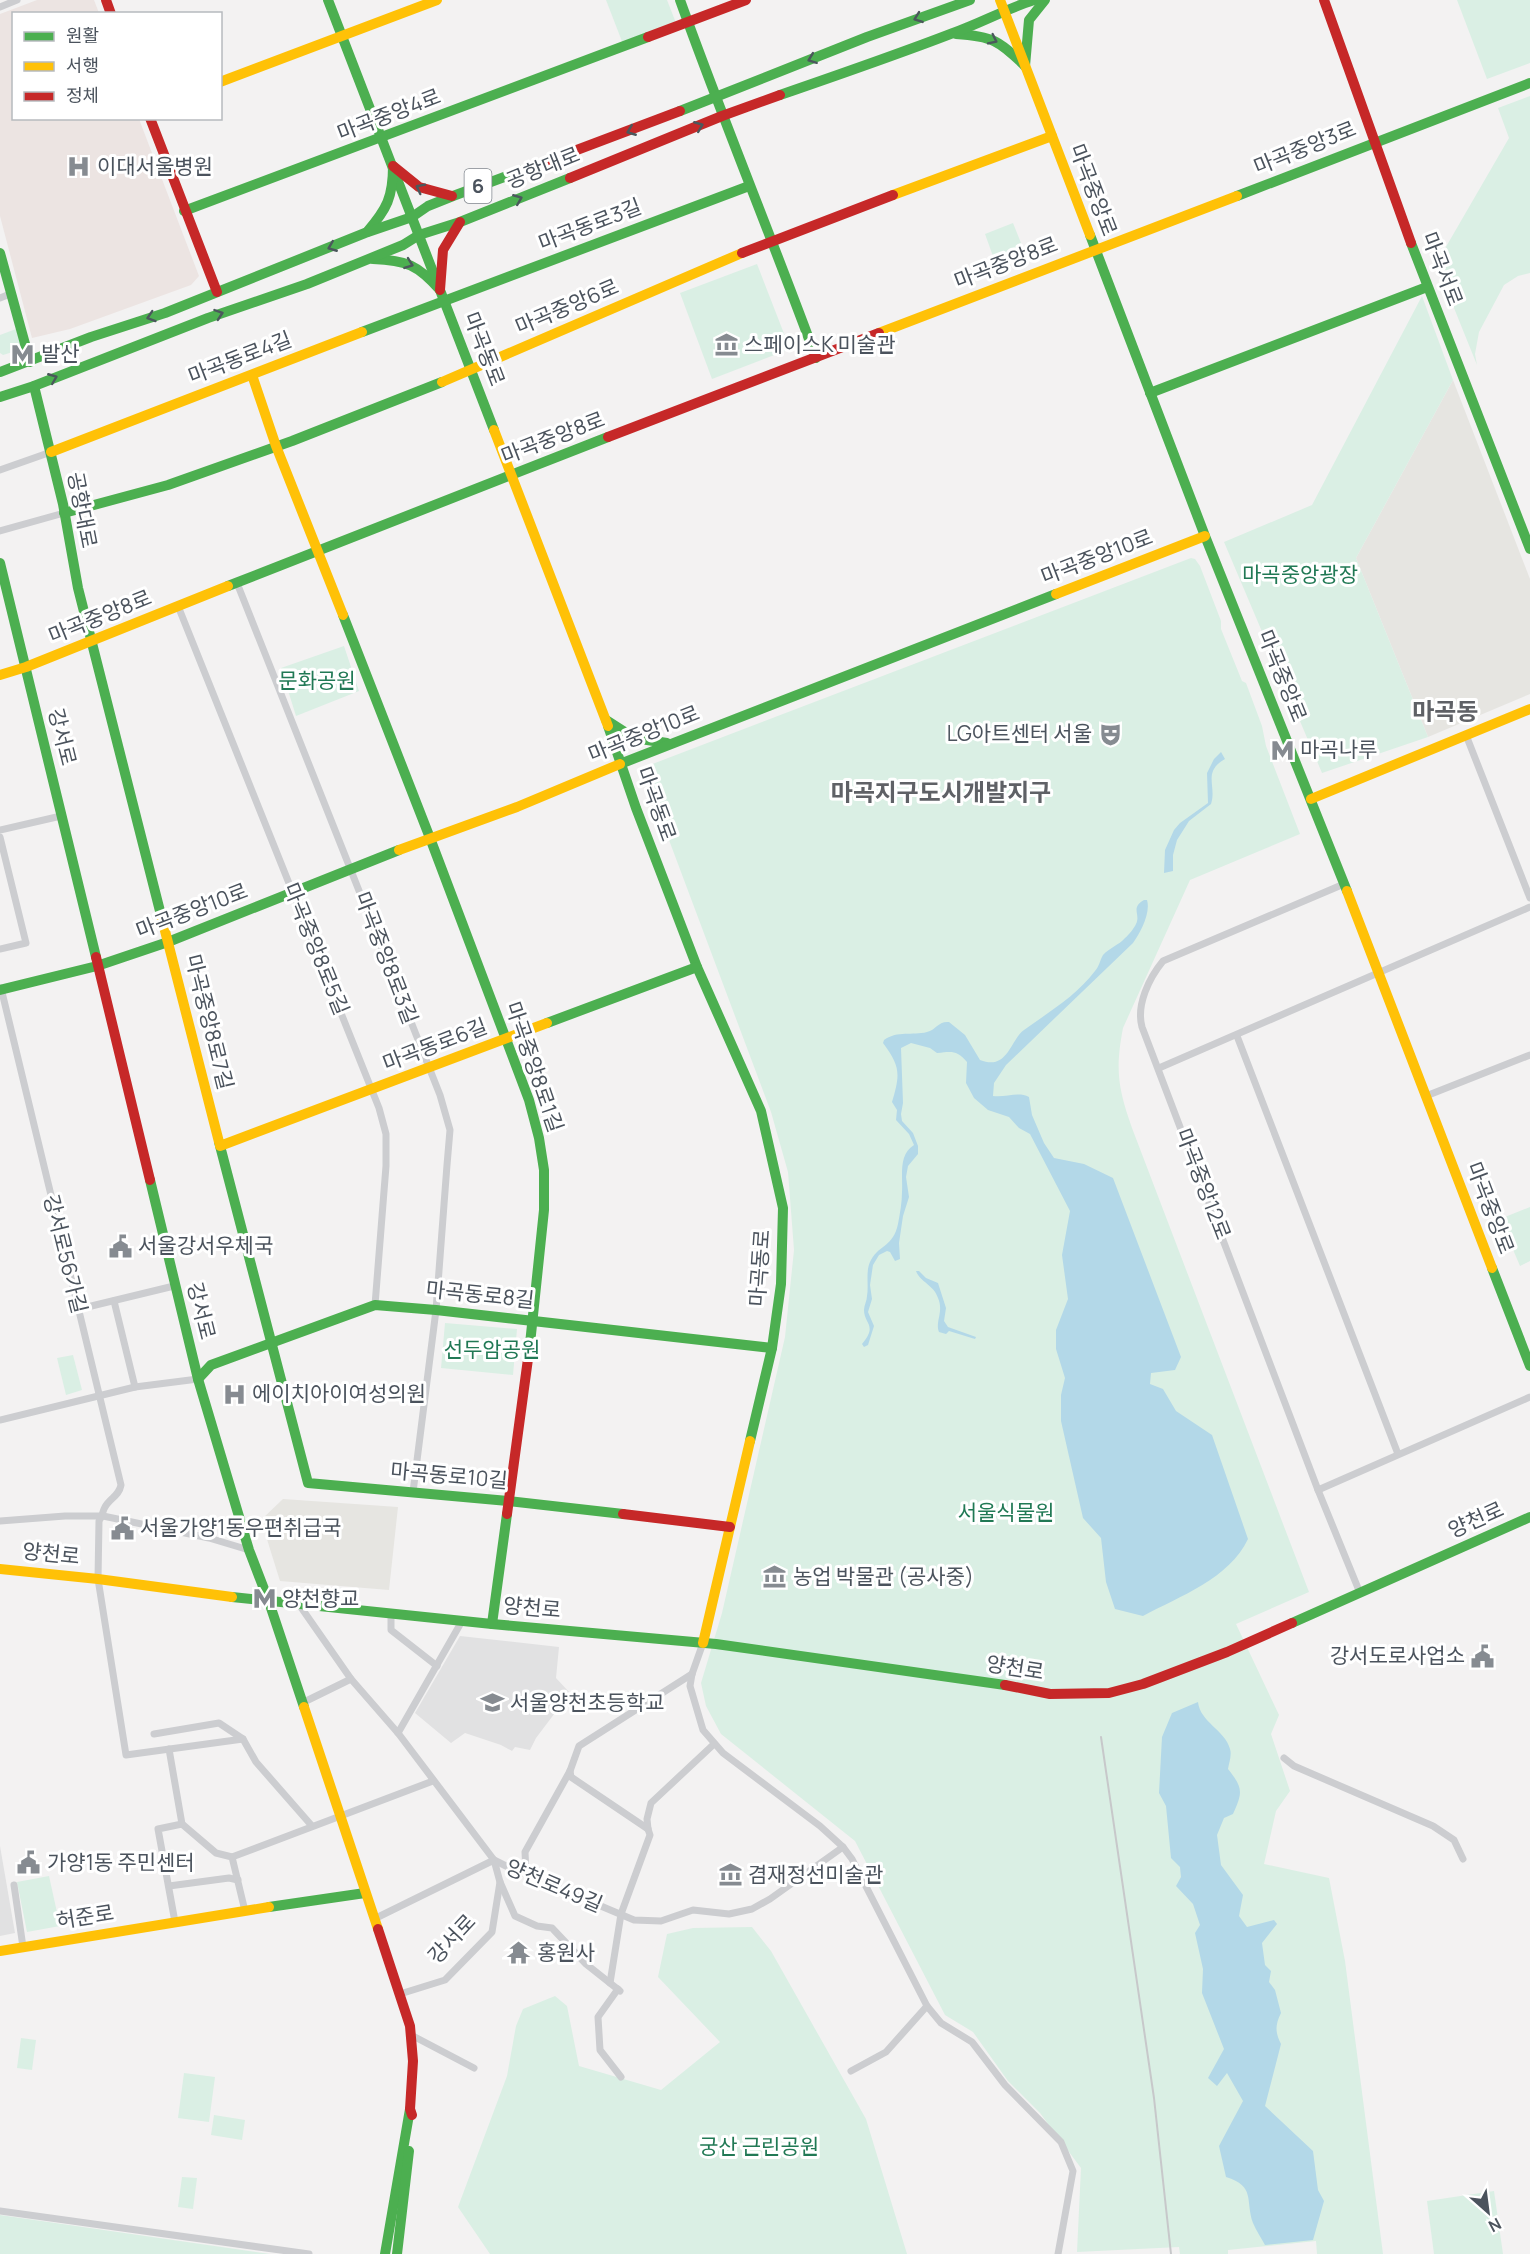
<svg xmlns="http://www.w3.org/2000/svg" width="1530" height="2254" viewBox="0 0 1530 2254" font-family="Manrope,'Noto Sans KR',sans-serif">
<rect width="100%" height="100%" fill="#f3f2f2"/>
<g fill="#e6e5e1">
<polygon points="1453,380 1530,579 1530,694 1428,737 1356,558"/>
<polygon points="283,1499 398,1507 389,1590 280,1581 261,1520"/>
</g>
<g fill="#e1e1e2">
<polygon points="460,1636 559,1647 556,1678 570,1693 536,1738 530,1750 515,1747 512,1751 501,1745 465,1733 451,1743 415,1713"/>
<polygon points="0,1846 15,1933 0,1936"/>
</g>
<polygon fill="#ece4e2" points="37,0 94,0 99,13 14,14 14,118 139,119 199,276 191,285 70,329 32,338 0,216 0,14"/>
<g fill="#daefe4">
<polygon points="606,0 667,0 676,23 623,44"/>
<polygon points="1457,0 1530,0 1530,63 1487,79"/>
<polygon points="1530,96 1530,273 1518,276 1504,285 1479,332 1475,354 1477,365 1433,256 1443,252 1509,138 1498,108"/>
<polygon points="1013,223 1023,248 994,259 985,234"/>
<polygon points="757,264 790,349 712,379 680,293"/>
<polygon points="1422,296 1453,380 1356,558 1428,737 1322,773 1224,542 1312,505"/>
<polygon points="16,329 22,349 3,355 0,353 0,335"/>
<path d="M 1191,558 L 1195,559 L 1200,566 L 1221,621 L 1221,629 L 1242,681 L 1246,683 L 1262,726 L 1266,746 L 1300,834 L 1190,880 L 1123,1028 C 1115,1070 1118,1088 1132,1128 L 1309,1592 L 1236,1624 L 1279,1715 L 1271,1734 L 1290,1791 L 1276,1811 L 1264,1864 L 1329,1878 L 1345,1961 L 1383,2254 L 1317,2254 L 1316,2241 L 1228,2250 L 1228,2254 L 1180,2254 L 1179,2247 L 1077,2252 L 1081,2168 L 1040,2113 L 1008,2081 L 973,2032 L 945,2015 L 855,1841 L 721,1734 L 706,1706 L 701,1683 L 722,1613 L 785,1337 L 794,1250 L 788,1172 L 771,1112 L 642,768 Z"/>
<polygon points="344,646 359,691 296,716 281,668"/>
<polygon points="1530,1207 1530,1261 1520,1266 1500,1219"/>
<polygon points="445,1323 517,1329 513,1375 441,1368"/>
<polygon points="73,1355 82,1390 66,1395 57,1358"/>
<polygon points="49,1876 60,1926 27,1932 17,1882"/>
<polygon points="752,1927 771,1951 866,2119 907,2254 490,2254 458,2207 507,2076 516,2026 523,2009 555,1996 567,2006 579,2066 661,2090 720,2042 658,1977 667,1934 693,1928"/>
<polygon points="21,2038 36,2040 32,2070 17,2068"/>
<polygon points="184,2073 215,2077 209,2122 178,2118"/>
<polygon points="214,2115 245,2120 242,2140 211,2135"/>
<polygon points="182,2177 197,2178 193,2209 178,2207"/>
<polygon points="1494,2191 1503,2254 1434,2254 1427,2201"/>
<polygon points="0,2215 270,2254 0,2254"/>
</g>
<g fill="#b3d8e8">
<path d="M 1221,752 L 1225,759 C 1202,772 1217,786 1211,804 L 1189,821 L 1177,840 L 1173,855 L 1173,871 L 1164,873 L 1165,850 L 1174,830 L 1180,823 L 1208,803 L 1207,773 L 1214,759 Z"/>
<path d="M 1144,900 L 1147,900 C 1151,913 1140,933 1133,943 L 1006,1065 L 994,1083 L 993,1096 C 1005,1098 1018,1091 1029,1097 L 1032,1115 L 1044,1143 L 1054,1158 L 1084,1164 L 1113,1178 L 1181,1357 L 1175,1370 L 1151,1373 L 1150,1384 L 1163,1389 L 1176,1411 L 1212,1435 L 1248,1539 C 1229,1579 1180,1596 1143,1616 L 1115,1609 L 1106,1582 L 1101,1538 L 1083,1518 L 1061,1421 L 1061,1395 L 1065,1378 L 1056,1349 L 1056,1330 L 1068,1299 L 1062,1255 L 1070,1211 L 1030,1134 L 1019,1128 L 1009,1117 L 988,1110 L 974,1098 L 966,1083 L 967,1062 C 956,1049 951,1052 937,1053 L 930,1048 L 911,1043 L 901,1048 L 903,1103 L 901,1114 L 902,1121 L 913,1133 L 918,1146 L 918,1154 L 908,1166 L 906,1177 L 909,1197 L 903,1216 L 899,1243 L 900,1259 L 895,1261 L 890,1252 L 887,1251 L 879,1255 L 873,1265 L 870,1285 L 872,1299 L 868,1312 L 874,1326 L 868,1345 L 864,1347 L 862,1344 C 878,1325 864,1324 864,1310 C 864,1305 867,1301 867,1296 C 869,1285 865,1270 871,1260 C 880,1244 893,1247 898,1224 C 900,1213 902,1202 902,1192 C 903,1176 898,1155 914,1145 L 909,1134 L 896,1120 L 897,1110 L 892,1102 C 900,1075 901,1067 883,1043 L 884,1040 C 898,1030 912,1036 927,1032 C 936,1030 938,1021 949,1022 L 965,1035 L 980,1060 C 1008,1071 1010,1040 1024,1030 C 1049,1012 1076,996 1095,971 C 1099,967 1100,960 1103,955 C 1109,948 1119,945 1125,938 C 1129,935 1134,928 1136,924 C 1141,914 1130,908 1144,900 Z"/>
<path d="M 916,1271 L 919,1271 L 926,1278 L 938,1283 L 946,1308 L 944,1321 L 948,1327 L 976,1337 L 975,1339 L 949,1331 L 946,1334 L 939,1332 C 935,1321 944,1312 938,1298 C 934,1285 920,1282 916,1271 Z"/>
<path d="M 1198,1702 C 1200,1722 1225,1730 1230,1749 C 1232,1755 1229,1763 1228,1769 C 1243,1788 1243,1792 1233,1814 L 1224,1818 L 1217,1835 L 1221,1865 L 1243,1895 L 1239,1916 L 1247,1927 L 1274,1920 L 1277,1924 L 1262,1943 L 1265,1965 L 1271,1971 L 1269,1982 L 1275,1990 L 1281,2013 C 1275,2025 1275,2032 1281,2044 L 1265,2106 L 1313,2151 L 1318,2190 L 1324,2201 L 1313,2240 L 1265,2245 C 1261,2238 1256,2230 1253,2223 C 1245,2201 1256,2186 1226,2177 L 1219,2146 L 1243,2101 L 1227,2073 L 1217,2086 L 1208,2078 L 1224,2049 L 1202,1993 L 1203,1969 L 1195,1933 L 1200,1925 L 1193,1904 L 1176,1886 L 1181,1877 L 1180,1867 L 1171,1858 L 1166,1806 L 1159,1793 L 1162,1737 L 1172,1713 Z"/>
</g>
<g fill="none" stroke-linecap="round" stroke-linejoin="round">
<g stroke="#cccdd0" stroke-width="7">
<polyline points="0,7 17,0"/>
<polyline points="0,298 10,294"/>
<polyline points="0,470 51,452"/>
<polyline points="0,531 64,513"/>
<polyline points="237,583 440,1095 450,1130 447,1165 436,1310 413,1492"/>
<polyline points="178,606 379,1108 386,1134 386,1166 375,1305"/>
<polyline points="1466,735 1530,898"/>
<polyline points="0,830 61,816"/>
<polyline points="0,837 26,943 0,949"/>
<path d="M 1344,884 L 1163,961 C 1149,978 1136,1005 1142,1027 L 1318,1490 L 1360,1593"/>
<path d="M 1,988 L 121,1485 C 119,1496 110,1498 105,1507 C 102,1512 103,1516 99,1521 L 98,1579 L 126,1755 L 243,1739"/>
<polyline points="1237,1036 1398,1454"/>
<polyline points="1159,1068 1530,907"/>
<polyline points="1426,1096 1530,1055"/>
<polyline points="114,1301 135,1387"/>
<polyline points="79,1309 174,1286"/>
<polyline points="0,1420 135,1387 198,1379"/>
<polyline points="1318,1490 1530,1397"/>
<polyline points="0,1521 65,1516 103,1516 209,1538 249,1550"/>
<polyline points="298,1603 351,1679 398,1733 494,1860 506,1866 634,1920 661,1921 693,1910 729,1914 752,1909 770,1899 843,1847"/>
<polyline points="391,1613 391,1630 437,1666"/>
<polyline points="703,1643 692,1674 690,1686 703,1730 723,1753 820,1826 843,1847 852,1859 927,2006 941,2023 972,2042 1005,2085 1061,2142 1073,2171 1058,2254"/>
<polyline points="302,1703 351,1679"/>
<polyline points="398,1733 462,1621"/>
<polyline points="154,1734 219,1723 243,1739 256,1762 312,1826"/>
<polyline points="169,1749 182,1824"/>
<polyline points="1284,1758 1294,1766 1433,1826 1454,1840 1463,1859"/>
<polyline points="570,1771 571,1777 648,1829"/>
<polyline points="232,1857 433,1781"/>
<polyline points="526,1873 525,1852 570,1771 579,1746 692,1674"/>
<polyline points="14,1885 23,1947"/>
<polyline points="169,1886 229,1878 238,1880"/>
<polyline points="374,1919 494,1860 500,1882 515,1916 537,1926 552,1928 586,1964 620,1991"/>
<polyline points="175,1922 158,1829 182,1824 216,1853 232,1857 245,1911"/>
<polyline points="610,1983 621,1914 650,1835 648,1829 647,1819 651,1803 714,1744"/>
<polyline points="618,1989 598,2017 600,2050 621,2077"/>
<polyline points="400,1994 445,1980 492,1932 500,1882"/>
<polyline points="413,2036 474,2068"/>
<polyline points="851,2071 886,2052 927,2006"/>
<polyline points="0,2211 309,2254"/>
</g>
<g stroke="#4caf50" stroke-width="10">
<polyline points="328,0 494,430"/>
<path d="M 680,0 C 723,120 772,238 816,358"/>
<path d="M 956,34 C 992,36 1000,41 1025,66"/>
<polyline points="1025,66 1029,20 1045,0"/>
<path d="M 780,95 C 838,75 896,55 953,33 C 981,23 1006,9 1034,0"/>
<polyline points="680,111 867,37 970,0"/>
<polyline points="1237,196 1530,83"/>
<polyline points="184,211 648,37"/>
<path d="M 367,232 C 387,209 393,197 393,166"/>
<polyline points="1090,235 1205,536 1347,891"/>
<polyline points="1411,243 1530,549"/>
<polyline points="0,253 30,362"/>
<path d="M 373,259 C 406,260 418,265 440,290"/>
<polyline points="362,332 749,186"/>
<polyline points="0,372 91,337 165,313 365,233 412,217 428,206 453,196 545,162"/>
<polyline points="34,386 63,504 78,588 162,919"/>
<polyline points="1150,393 1427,287"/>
<polyline points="0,397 34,386 208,318 307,284 403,245 419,235 460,222 570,178"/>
<polyline points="64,513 168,485 292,441 442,382"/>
<polyline points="0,563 96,957"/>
<polyline points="228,586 608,437"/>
<polyline points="343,615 430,838 529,1100 539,1138 544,1170 544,1210 530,1344"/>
<polyline points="606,720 634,738 667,743"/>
<polyline points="608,726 636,808 697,967 761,1111 783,1208 781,1284 772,1348 750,1441"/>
<polyline points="620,764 1056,594"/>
<polyline points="0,990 97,966 168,942 399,850"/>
<polyline points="547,1023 697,967"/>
<polyline points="219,1142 308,1483 508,1501 623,1514"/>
<polyline points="150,1180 198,1379 249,1550 269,1602 304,1707"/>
<polyline points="1492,1268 1530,1366"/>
<polyline points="198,1379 211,1365 375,1305 436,1310 772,1348"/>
<polyline points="232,1597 492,1624 716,1644 1005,1685"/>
<polyline points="1292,1623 1530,1517"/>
<polyline points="492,1624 507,1514"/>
<polyline points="269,1907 365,1893"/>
<polyline points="385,2254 410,2109"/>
<polyline points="397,2254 409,2151"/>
</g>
<g stroke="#ffc107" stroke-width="10">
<polyline points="1000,0 1090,235"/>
<polyline points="220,82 437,0"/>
<polyline points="893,195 1052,136"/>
<polyline points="879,333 1237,196"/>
<polyline points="252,375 276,446 343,615"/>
<polyline points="442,382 742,253"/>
<polyline points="494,430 608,726"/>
<polyline points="51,452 362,332"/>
<polyline points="1056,594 1205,536"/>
<polyline points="0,675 26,667 228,586"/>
<polyline points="1311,799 1530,709"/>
<polyline points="399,850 517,807 620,764"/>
<polyline points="1347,891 1492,1268"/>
<polyline points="162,919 219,1142"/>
<polyline points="220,1146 547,1023"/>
<polyline points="0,1569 98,1579 232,1597"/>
<polyline points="703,1643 750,1441"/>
<polyline points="304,1707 378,1929"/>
<polyline points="0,1951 269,1907"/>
</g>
<g stroke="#c62828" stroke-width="10">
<polyline points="106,0 111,14"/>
<polyline points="1324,0 1411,243"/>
<polyline points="648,37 746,0"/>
<polyline points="150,118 217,292"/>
<polyline points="545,162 680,111"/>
<polyline points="393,166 419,187 452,196"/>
<polyline points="570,178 722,116 780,95"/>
<polyline points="742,253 893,195"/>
<polyline points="440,290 443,250 460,222"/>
<polyline points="608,437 879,333"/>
<polyline points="96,957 150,1180"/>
<polyline points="507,1514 530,1344"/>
<polyline points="623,1514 730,1527"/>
<polyline points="1005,1685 1050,1694 1109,1693 1143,1684 1227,1652 1292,1623"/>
<polyline points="378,1929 410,2026 413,2061 410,2109 412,2115"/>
</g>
<polyline stroke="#c7c8ca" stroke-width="2" points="1101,1737 1154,2098 1171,2254"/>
</g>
<defs><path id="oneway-chevron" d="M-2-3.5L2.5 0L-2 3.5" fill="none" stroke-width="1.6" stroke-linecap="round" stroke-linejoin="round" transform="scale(1.5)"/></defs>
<g stroke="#4b585c">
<use href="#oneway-chevron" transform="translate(918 18) rotate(160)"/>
<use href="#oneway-chevron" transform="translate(993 40) rotate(26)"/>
<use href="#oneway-chevron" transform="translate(812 59) rotate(159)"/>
<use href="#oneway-chevron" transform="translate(699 126) rotate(-22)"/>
<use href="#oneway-chevron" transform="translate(631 131) rotate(158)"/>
<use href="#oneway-chevron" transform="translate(420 188) rotate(-153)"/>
<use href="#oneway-chevron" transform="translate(518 199) rotate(-22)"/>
<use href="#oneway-chevron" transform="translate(332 247) rotate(158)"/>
<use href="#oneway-chevron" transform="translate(409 264) rotate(20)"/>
<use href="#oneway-chevron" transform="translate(219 314) rotate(-19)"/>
<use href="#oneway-chevron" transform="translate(151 317) rotate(162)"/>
<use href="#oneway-chevron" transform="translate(53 378) rotate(-22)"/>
</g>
<defs>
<symbol id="hospital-bare" viewBox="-9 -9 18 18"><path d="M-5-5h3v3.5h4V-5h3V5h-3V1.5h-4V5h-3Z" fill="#868b91" stroke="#fff" stroke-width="2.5" paint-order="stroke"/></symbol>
<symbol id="museum-bare" viewBox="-9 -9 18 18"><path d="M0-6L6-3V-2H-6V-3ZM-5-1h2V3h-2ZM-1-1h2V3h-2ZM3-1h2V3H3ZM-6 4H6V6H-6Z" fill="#868b91" stroke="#fff" stroke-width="2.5" paint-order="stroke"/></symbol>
<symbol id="metro-bare" viewBox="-9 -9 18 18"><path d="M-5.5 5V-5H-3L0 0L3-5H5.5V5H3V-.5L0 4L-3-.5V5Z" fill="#868b91" stroke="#fff" stroke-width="2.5" paint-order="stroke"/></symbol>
<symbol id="theatre-bare" viewBox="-9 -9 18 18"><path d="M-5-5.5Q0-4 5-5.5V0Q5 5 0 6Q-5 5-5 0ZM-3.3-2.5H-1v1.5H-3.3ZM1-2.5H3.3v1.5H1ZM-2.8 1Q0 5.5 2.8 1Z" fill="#868b91" stroke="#fff" stroke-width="2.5" paint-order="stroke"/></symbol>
<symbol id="civic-bare" viewBox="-9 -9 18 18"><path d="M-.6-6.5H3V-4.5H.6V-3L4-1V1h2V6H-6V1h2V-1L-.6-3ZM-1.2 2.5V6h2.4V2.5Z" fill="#868b91" stroke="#fff" stroke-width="2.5" paint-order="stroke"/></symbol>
<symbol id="school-bare" viewBox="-9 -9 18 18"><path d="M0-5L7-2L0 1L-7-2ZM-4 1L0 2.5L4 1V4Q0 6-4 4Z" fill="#868b91" stroke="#fff" stroke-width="2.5" paint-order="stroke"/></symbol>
<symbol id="temple-bare" viewBox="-9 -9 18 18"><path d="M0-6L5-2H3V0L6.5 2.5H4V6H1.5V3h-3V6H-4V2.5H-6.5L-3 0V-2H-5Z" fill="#868b91" stroke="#fff" stroke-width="2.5" paint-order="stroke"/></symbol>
</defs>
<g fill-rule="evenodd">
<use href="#hospital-bare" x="62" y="150" width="33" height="33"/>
<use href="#museum-bare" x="710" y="328" width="33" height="33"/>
<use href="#metro-bare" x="6" y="338" width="33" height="33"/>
<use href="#theatre-bare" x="1094" y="718" width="33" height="33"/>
<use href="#metro-bare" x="1266" y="734" width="33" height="33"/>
<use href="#civic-bare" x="104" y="1230" width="33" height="33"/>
<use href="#hospital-bare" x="218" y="1378" width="33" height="33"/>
<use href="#civic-bare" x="106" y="1512" width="33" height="33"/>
<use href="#museum-bare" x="758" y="1560" width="33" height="33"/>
<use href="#metro-bare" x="248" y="1582" width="33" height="33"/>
<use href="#civic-bare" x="1466" y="1640" width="33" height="33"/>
<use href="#school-bare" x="476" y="1686" width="33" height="33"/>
<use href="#civic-bare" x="12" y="1846" width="33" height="33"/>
<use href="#museum-bare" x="714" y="1858" width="33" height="33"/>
<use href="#temple-bare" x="502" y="1936" width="33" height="33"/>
</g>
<g text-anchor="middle" stroke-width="6" stroke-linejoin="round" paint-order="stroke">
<rect fill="#fff" stroke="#81878e" stroke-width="1.5" x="464.5" y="169" width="27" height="34" rx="4.5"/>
<g font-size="20" font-weight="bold" fill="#4b535d">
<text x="478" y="193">6</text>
</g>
<g font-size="21" fill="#4b535d" stroke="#fff">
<text transform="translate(389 115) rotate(-21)" y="7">마곡중앙4로</text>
<text transform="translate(1305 148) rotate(-22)" y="7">마곡중앙3로</text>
<text transform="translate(543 168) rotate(-22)" y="7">공항대로</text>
<text transform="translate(1093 190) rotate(69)" y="7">마곡중앙로</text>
<text transform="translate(590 225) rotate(-21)" y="7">마곡동로3길</text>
<text transform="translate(1006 263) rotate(-21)" y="7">마곡중앙8로</text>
<text transform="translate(1442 269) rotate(69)" y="7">마곡서로</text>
<text transform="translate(567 307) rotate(-23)" y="7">마곡중앙6로</text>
<text transform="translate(484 349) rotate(69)" y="7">마곡동로</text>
<text transform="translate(240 358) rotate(-21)" y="7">마곡동로4길</text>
<text transform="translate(553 438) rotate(-21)" y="7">마곡중앙8로</text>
<text transform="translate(82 510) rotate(79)" y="7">공항대로</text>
<text transform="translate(1097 557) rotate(-21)" y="7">마곡중앙10로</text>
<text transform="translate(100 617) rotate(-22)" y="7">마곡중앙8로</text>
<text transform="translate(1282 676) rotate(68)" y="7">마곡중앙로</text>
<text transform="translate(644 734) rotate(-22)" y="7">마곡중앙10로</text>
<text transform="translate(62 737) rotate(76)" y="7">강서로</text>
<text transform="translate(656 804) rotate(70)" y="7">마곡동로</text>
<text transform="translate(192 911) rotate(-21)" y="7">마곡중앙10로</text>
<text transform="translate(316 949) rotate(68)" y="7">마곡중앙8로5길</text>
<text transform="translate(386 958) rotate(69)" y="7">마곡중앙8로3길</text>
<text transform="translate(209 1022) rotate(76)" y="7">마곡중앙8로7길</text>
<text transform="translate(435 1045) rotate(-21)" y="7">마곡동로6길</text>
<text transform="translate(534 1067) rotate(71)" y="7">마곡중앙8로1길</text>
<text transform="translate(1203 1184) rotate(69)" y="7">마곡중앙12로</text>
<text transform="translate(1490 1208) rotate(69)" y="7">마곡중앙로</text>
<text transform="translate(65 1254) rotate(76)" y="7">강서로56가길</text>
<text transform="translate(760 1268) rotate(-86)" y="7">마곡동로</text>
<text transform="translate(480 1295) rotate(6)" y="7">마곡동로8길</text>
<text transform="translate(201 1311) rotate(76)" y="7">강서로</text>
<text transform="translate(449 1476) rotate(5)" y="7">마곡동로10길</text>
<text transform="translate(1476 1520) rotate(-24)" y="7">양천로</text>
<text transform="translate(51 1554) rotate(6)" y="7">양천로</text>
<text transform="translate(532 1608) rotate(5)" y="7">양천로</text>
<text transform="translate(1015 1668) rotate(9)" y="7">양천로</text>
<text transform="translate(554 1886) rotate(23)" y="7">양천로49길</text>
<text transform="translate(85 1917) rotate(-9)" y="7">허준로</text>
<text transform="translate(452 1939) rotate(-47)" y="7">강서로</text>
</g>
<g font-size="21" fill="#4b535d" stroke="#fff" text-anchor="start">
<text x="97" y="174">이대서울병원</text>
<text x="744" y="352">스페이스K 미술관</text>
<text x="41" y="361">발산</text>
<text x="1092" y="741" text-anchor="end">LG아트센터 서울</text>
<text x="1300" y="757">마곡나루</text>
<text x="138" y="1253">서울강서우체국</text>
<text x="252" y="1401">에이치아이여성의원</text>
<text x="140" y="1535">서울가양1동우편취급국</text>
<text x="793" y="1584">농업 박물관 (공사중)</text>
<text x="282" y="1606">양천향교</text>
<text x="1465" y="1663" text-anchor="end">강서도로사업소</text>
<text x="510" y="1710">서울양천초등학교</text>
<text x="47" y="1870">가양1동 주민센터</text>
<text x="748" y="1882">겸재정선미술관</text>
<text x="537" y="1960">홍원사</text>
</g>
<g font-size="21" fill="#217955" stroke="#fff">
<text x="1300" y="582">마곡중앙광장</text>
<text x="317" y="688">문화공원</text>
<text x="492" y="1357">선두암공원</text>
<text x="1006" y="1520">서울식물원</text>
<text x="759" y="2154">궁산 근린공원</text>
</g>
<g font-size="24" font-weight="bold" fill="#5f6166" stroke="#fff">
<text x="1445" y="720">마곡동</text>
<text x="941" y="801">마곡지구도시개발지구</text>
</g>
</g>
<rect x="12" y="12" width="210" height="108" fill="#ffffff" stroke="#b7babe" stroke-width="1.5"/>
<rect x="24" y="32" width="30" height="9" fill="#4caf50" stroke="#b7babe" stroke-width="1.5"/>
<text x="66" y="42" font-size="18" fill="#4b535d">원활</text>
<rect x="24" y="62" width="30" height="9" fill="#ffc107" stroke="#b7babe" stroke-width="1.5"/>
<text x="66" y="72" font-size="18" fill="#4b535d">서행</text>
<rect x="24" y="92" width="30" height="9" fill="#c62828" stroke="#b7babe" stroke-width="1.5"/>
<text x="66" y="102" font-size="18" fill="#4b535d">정체</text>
<g transform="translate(1488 2212) rotate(152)" stroke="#ffffff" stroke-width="4.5" paint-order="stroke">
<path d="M0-4.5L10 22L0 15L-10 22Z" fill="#4b535d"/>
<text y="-9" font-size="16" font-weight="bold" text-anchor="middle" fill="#4b535d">N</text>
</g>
</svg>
